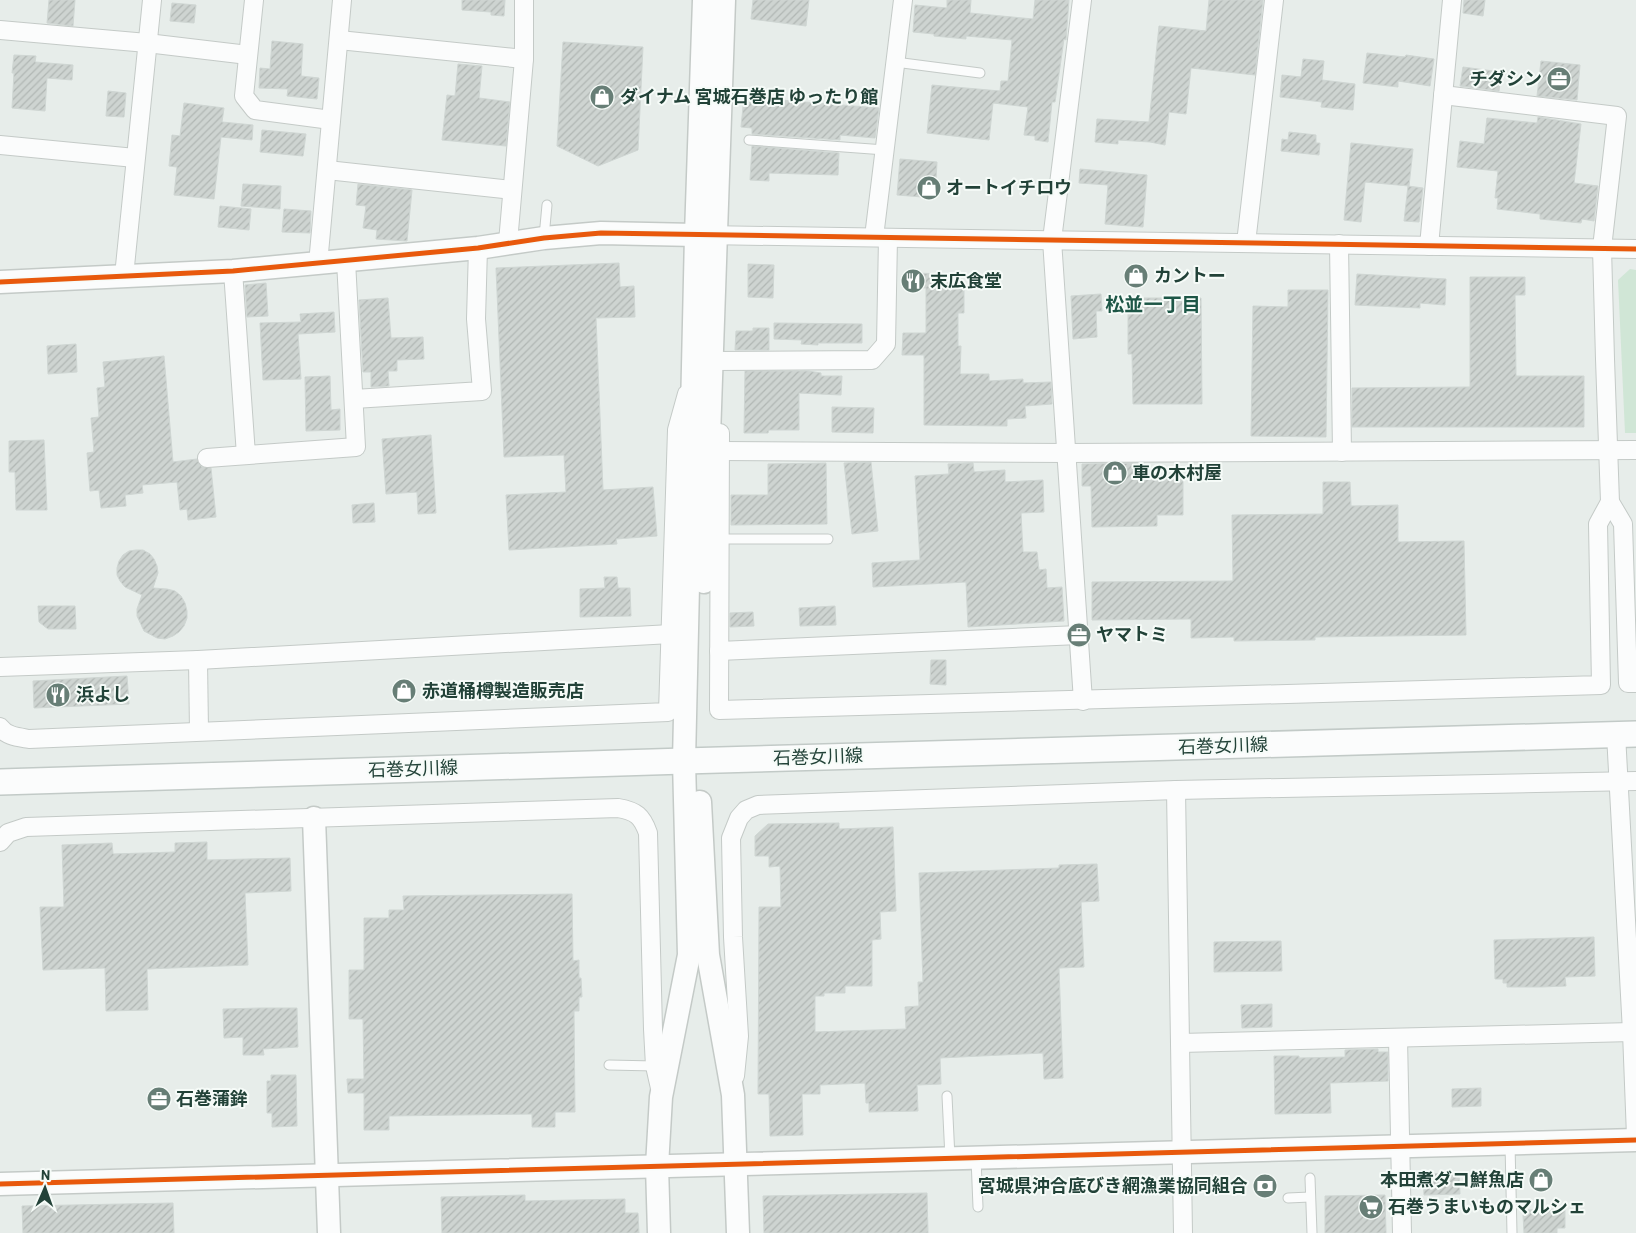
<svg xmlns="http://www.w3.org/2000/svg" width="1636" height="1233" viewBox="0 0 1636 1233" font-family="Barlow,'Noto Sans JP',sans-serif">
<defs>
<pattern id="building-hatch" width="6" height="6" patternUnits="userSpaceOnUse" patternTransform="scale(1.25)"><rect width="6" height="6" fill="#ced4d1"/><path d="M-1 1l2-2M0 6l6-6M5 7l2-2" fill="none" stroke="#b1b7b4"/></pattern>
</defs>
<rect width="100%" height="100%" fill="#e7edea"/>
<polygon fill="#d0e6d6" points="1630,269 1636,270 1636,433 1625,433 1618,280"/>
<g fill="url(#building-hatch)" stroke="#cfd6d3">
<polygon points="49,0 75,0 73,26 47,23"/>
<polygon points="462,0 505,0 504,16 491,15 491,12 462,10"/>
<polygon points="753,0 809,0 806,26 751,19"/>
<polygon points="947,0 971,0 970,13 1033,19 1035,0 1069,0 1066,40 1064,39 1055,102 1052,102 1048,142 1035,140 1035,136 1024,135 1028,107 993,103 989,140 927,133 932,85 1000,91 1001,81 1008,81 1012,40 966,36 966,39 934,36 934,34 913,32 915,5 947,8"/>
<polygon points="1209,0 1263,0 1255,75 1191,68 1186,114 1169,112 1165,145 1150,142 1118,140 1118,144 1095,142 1097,119 1149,122 1159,26 1206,31"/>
<polygon points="1464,0 1485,0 1483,16 1463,13"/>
<polygon points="172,3 196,5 194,23 170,21"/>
<polygon points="272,41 303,44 301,76 319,78 317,99 287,96 288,89 259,88 260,68 270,69"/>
<polygon points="563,42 643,47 638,150 598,166 557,146"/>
<polygon points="1367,53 1405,57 1406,55 1434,59 1430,86 1398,81 1398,87 1363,83"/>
<polygon points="14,55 36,56 35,62 73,65 72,80 47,78 45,111 12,108 14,73 12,73"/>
<polygon points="1303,59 1324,61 1322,80 1355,84 1353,110 1321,107 1322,102 1280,97 1282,75 1301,77"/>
<polygon points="1541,61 1580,65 1577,100 1537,96"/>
<polygon points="458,64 482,66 479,98 510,102 506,146 442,140 447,95 455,96"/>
<polygon points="1463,67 1501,72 1499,91 1460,86"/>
<polygon points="108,91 126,93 124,117 106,116"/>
<polygon points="744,97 879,108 875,138 840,135 840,140 752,134 752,128 741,127"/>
<polygon points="184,103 224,108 222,122 253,125 252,140 221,137 214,199 174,195 177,167 169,166 172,135 180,136"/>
<polygon points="1538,117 1581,124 1574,183 1598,186 1594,221 1582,219 1581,223 1540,219 1540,214 1497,209 1498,198 1495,198 1498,171 1457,167 1460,141 1484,144 1487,118 1537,123"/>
<polygon points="262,130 306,134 303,156 260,152"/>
<polygon points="1289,132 1316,135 1316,143 1320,143 1319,155 1281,151 1282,139 1288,140"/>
<polygon points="1351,143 1413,149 1409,186 1365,182 1361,222 1344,220"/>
<polygon points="752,146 839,153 838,175 769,173 769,181 750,180"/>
<polygon points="900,159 937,162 935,198 897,195"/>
<polygon points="1080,169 1147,175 1143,227 1105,224 1108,185 1079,183"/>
<polygon points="243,184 281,186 280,209 241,206"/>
<polygon points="358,184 412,190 407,241 376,239 377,230 363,228 366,206 356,205"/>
<polygon points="1408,186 1423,188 1419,222 1404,221"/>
<polygon points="220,206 251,209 249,230 218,227"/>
<polygon points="284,209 311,211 310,233 282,232"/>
<polygon points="619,263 620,287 634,286 635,317 596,318 603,490 653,487 657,536 616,539 617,544 509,550 506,495 566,492 564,455 504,457 496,268"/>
<polygon points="748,264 774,265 773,298 748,297"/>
<polygon points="905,273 958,274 958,283 964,283 964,313 958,313 958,346 961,346 960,374 989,374 989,381 1023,379 1023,383 1051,382 1052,404 1025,406 1026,418 1007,419 1007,426 924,425 924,355 902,355 903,333 926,333 926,288 905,287"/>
<polygon points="1357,274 1446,279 1445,305 1420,303 1420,308 1355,305"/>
<polygon points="1470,277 1525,277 1525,295 1515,295 1516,376 1584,376 1584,427 1352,427 1352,388 1470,387"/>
<polygon points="266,283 268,316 247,317 245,285"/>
<polygon points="1288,290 1328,290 1326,437 1251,436 1253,306 1288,307"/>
<polygon points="1101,294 1102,311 1096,311 1097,337 1073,339 1071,296"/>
<polygon points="388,298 391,338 423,337 424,359 397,360 397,371 388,371 389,386 371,387 371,372 363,372 359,300"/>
<polygon points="1128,298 1201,298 1202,404 1133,404 1132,354 1128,354"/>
<polygon points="334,312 335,332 298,334 301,379 263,380 260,323 301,322 300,314"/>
<polygon points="774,323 862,324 862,343 818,343 818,345 801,344 802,340 774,339"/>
<polygon points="753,328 769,328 769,350 735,350 736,331 753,331"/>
<polygon points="76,344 77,372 48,374 47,346"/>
<polygon points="164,356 173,462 197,459 199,464 202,467 211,468 216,517 188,520 187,509 180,510 177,482 142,485 143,493 125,495 126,506 101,508 99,490 90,491 87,453 94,452 91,418 99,417 97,388 105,387 103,362"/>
<polygon points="745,371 808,371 821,373 821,376 842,376 841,395 799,393 799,430 769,430 768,433 744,433"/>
<polygon points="330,376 331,410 340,409 340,430 306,431 305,377"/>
<polygon points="832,407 874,408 873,433 832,432"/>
<polygon points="431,435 436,513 418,514 417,492 386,494 382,439"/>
<polygon points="44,440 47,510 16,510 15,472 9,472 9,441"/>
<polygon points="871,462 878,531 852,534 844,463"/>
<polygon points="826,463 827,524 731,525 731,495 768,495 768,464"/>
<polygon points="973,463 974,472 1005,470 1005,482 1043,480 1044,512 1021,513 1023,552 1037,552 1039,570 1046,569 1047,588 1062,587 1064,621 968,627 966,582 873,587 872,563 920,560 915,476 949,474 948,464"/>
<polygon points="1144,463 1144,477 1183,477 1183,515 1157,515 1157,526 1092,527 1091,486 1082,486 1082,464"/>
<polygon points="1323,482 1350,482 1351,506 1398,505 1398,542 1464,541 1466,635 1315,637 1315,640 1234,641 1234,637 1191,638 1191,619 1092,620 1092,582 1233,581 1232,515 1323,514"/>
<polygon points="374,503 375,522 353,523 352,505"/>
<polygon points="136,550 143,550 150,554 154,559 157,566 158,573 153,588 167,589 175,591 181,596 185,603 187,611 187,618 184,626 179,632 173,636 165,639 157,638 144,631 137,616 137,609 142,595 125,587 120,581 117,575 117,568 119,561 123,555 129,551"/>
<polygon points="604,577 617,577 618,588 630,588 631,616 580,617 580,589 605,588"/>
<polygon points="38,606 75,606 76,629 48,629 39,622"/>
<polygon points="835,606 836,625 800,626 799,608"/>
<polygon points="753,612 754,626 730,627 730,613"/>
<polygon points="931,660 946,660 946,685 930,684"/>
<polygon points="127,676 129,704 34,708 33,681"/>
<polygon points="839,823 839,829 893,827 896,911 880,912 881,939 872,940 872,986 845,986 845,993 824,993 824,996 815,996 815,1032 906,1029 905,1007 919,1006 918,982 923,982 919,873 1059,868 1059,865 1097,864 1099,901 1081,902 1084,967 1059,968 1063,1078 1044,1079 1043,1053 940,1058 941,1084 917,1085 918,1111 869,1112 869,1103 866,1103 865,1083 820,1085 820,1094 802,1094 803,1135 770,1136 769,1094 758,1094 759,907 781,907 780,866 769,867 769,856 755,856 755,836 768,824"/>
<polygon points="207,842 207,860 290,858 291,891 245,893 248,965 147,969 148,1010 106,1011 105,968 43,970 40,907 64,907 62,845 112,843 113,854 175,852 175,843"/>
<polygon points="572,894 573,961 579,960 579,978 581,978 582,997 579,997 579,1011 574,1011 575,1112 555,1112 555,1127 532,1127 532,1114 389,1116 389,1130 364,1130 364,1093 348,1093 347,1079 364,1079 363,1019 349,1019 349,970 364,970 364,918 389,918 389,910 404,910 403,896"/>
<polygon points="1594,937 1595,976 1565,977 1566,986 1541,987 1507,987 1507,983 1503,983 1503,979 1495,979 1494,940"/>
<polygon points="1281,941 1282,971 1214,972 1214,942"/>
<polygon points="1272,1004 1272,1027 1242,1028 1241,1005"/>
<polygon points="261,1008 297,1008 298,1047 263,1049 264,1055 243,1055 243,1037 224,1038 223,1009"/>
<polygon points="1378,1049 1378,1052 1388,1052 1388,1081 1330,1083 1331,1113 1275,1114 1274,1056 1299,1056 1299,1058 1345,1057 1345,1050"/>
<polygon points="271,1075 296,1075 297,1126 272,1127 272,1113 267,1113 267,1081 271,1081"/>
<polygon points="1481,1088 1481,1106 1452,1107 1452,1089"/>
<polygon points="1459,1173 1460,1194 1424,1195 1423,1174"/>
<polygon points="927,1193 928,1233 764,1233 763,1196"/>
<polygon points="525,1195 525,1201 625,1199 625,1213 638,1213 639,1233 442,1233 441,1197"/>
<polygon points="1385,1195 1386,1233 1325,1233 1325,1196"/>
<polygon points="173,1203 174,1233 23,1233 22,1206"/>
<polygon points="1565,1209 1565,1228 1557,1228 1557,1233 1524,1233 1523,1215 1528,1215 1528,1210"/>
</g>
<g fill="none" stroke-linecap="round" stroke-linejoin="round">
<defs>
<g id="service">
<polyline points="895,62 980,73"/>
<polyline points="749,140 885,150"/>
<polyline points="544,237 547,205"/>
<polyline points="719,539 828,539"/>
<polyline points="609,1065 655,1066"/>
<polyline points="947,1096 950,1158"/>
<polyline points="1510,1144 1512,1233"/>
<polyline points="976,1158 978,1207"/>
<polyline points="1310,1178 1312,1233"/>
<polyline points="1288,1198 1310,1197"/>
</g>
<g id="minor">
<polyline points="254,0 244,96 255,110 331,120"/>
<polyline points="1082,0 1052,240 1083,701"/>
<polyline points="0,30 147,43 248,55"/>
<polyline points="339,40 524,59"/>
<polyline points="1443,95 1617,116 1602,248 1605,359 1610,502 1623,524 1628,683 1636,683"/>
<polyline points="0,145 135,158"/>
<polyline points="327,170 512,190"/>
<polyline points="704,235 1636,249"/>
<polyline points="874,237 903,0"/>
<polyline points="508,242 524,59 524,0"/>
<polyline points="1246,243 1274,0"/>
<polyline points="1339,244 1342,452"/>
<polyline points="1429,246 1452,0"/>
<polyline points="318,264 342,0"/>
<polyline points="233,271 246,455"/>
<polyline points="124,276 152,0"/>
<polyline points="712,361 872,360 886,344 888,238"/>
<polyline points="354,399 482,391 476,319 478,248"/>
<polyline points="720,433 719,710 1601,685 1598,524 1610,502"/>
<polyline points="720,451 1067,453 1636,450"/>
<polyline points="207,458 356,447 346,261"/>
<polyline points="719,651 1079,635"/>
<polyline points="198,660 199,731"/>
<polyline points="0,667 198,660 671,634"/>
<path d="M 0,727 C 6,736 18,737 29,739 L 668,712 L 677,430 L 687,394"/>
<polyline points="1616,734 1632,1032 1636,1136"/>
<polyline points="1176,790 1183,1233"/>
<path d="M 0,842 L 8,833 L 26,827 L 618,808 C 636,811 642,816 648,833 L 653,1029 L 655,1066 L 660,1088"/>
<polyline points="1398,1038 1402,1233"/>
<polyline points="1180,1043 1632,1032"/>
<polyline points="735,1076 739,1036 733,937 731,838 739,818 746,810 758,805 1176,790 1636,781"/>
</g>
<g id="tertiary">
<polyline points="0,282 233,271 478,248 544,238 601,233 696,235"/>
<polyline points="704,582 724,0"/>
<polyline points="700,802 708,955 733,1095 738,1233"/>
<polyline points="314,818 329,1233"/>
<polyline points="0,1184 1636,1140"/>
<polyline points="659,1233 657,1166 661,1097 689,955 684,761 696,235 704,0"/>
</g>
<polyline id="secondary" points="0,782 684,761 1636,734"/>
</defs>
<use href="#service" stroke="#c4cac7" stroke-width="11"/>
<use href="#minor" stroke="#c4cac7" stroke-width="20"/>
<use href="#tertiary" stroke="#c4cac7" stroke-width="25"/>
<use href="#secondary" stroke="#c2cac7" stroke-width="28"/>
<use href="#service" stroke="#fbfcfc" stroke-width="9"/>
<use href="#minor" stroke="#fbfcfc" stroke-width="18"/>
<use href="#tertiary" stroke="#fbfcfc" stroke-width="22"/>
<use href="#secondary" stroke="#fbfcfc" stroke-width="25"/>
<defs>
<g id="cycleway">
<polyline points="0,282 233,271 478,248 544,238 601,233 1636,249"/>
<polyline points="0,1184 1636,1140"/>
</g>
</defs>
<use href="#cycleway" stroke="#f6fbf8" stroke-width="8"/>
<use href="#cycleway" stroke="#e8590c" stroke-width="5"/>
</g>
<defs>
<symbol id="office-disc" viewBox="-11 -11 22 22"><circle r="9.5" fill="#677e76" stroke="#f6fbf8"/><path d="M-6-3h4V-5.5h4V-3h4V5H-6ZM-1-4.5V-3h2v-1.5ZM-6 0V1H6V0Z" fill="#fff"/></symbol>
<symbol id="shop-disc" viewBox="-11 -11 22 22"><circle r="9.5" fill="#677e76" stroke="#f6fbf8"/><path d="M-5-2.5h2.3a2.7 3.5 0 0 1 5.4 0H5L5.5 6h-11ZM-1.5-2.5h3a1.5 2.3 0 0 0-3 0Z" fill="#fff"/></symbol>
<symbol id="restaurant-disc" viewBox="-11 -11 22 22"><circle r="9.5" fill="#677e76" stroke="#f6fbf8"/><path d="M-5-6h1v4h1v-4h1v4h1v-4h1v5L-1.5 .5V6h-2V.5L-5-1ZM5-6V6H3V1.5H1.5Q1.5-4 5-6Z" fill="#fff"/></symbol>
<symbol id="bank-disc" viewBox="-11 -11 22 22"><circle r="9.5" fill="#677e76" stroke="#f6fbf8"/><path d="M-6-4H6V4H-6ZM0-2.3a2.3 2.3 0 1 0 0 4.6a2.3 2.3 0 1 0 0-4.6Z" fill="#fff"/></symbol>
<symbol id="supermarket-disc" viewBox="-11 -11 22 22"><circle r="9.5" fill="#677e76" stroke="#f6fbf8"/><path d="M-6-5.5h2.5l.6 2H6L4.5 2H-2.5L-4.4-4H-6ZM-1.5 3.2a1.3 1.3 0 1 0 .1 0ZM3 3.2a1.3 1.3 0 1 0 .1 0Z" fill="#fff"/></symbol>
</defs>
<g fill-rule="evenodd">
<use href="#office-disc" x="1545" y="65" width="28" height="28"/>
<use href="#shop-disc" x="588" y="83" width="28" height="28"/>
<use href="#shop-disc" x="915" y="174" width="28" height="28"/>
<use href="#shop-disc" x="1122" y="262" width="28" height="28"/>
<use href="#restaurant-disc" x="899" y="267" width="28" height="28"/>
<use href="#shop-disc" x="1101" y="459" width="28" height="28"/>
<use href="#office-disc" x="1065" y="621" width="28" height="28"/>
<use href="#shop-disc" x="390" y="677" width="28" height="28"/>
<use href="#restaurant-disc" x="44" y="681" width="28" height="28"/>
<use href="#office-disc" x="145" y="1085" width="28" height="28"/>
<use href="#shop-disc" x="1527" y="1166" width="28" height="28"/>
<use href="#bank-disc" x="1251" y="1172" width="28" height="28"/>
<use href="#supermarket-disc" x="1357" y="1193" width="28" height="28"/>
</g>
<g text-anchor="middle" stroke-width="4" stroke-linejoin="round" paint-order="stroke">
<g font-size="18" font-weight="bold" fill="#224238" stroke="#f6fbf8" text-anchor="start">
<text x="1542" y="85" text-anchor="end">チダシン</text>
<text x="620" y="103">ダイナム 宮城石巻店 ゆったり館</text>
<text x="946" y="194">オートイチロウ</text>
<text x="1154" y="282">カントー</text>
<text x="930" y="287">末広食堂</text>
<text x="1132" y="479">車の木村屋</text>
<text x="1096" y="641">ヤマトミ</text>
<text x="422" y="697">赤道桶樽製造販売店</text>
<text x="76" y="701">浜よし</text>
<text x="176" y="1105">石巻蒲鉾</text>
<text x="1524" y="1186" text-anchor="end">本田煮ダコ鮮魚店</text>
<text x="1248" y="1192" text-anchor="end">宮城県沖合底びき網漁業協同組合</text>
<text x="1388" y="1213">石巻うまいものマルシェ</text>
</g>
<g font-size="18" fill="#224238" stroke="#f6fbf8">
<text transform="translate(1223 746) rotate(-2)" y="6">石巻女川線</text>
<text transform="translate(818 757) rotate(-2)" y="6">石巻女川線</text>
<text transform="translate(413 769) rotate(-2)" y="6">石巻女川線</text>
</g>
<g font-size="19" font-weight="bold" fill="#1d5646" stroke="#f6fbf8">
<text x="1153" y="311">松並一丁目</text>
</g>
</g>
<g transform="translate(45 1188) rotate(2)" stroke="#f6fbf8" stroke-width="4" paint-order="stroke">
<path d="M0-4L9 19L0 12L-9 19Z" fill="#224238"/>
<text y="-8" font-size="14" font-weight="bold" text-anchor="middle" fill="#224238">N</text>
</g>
</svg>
